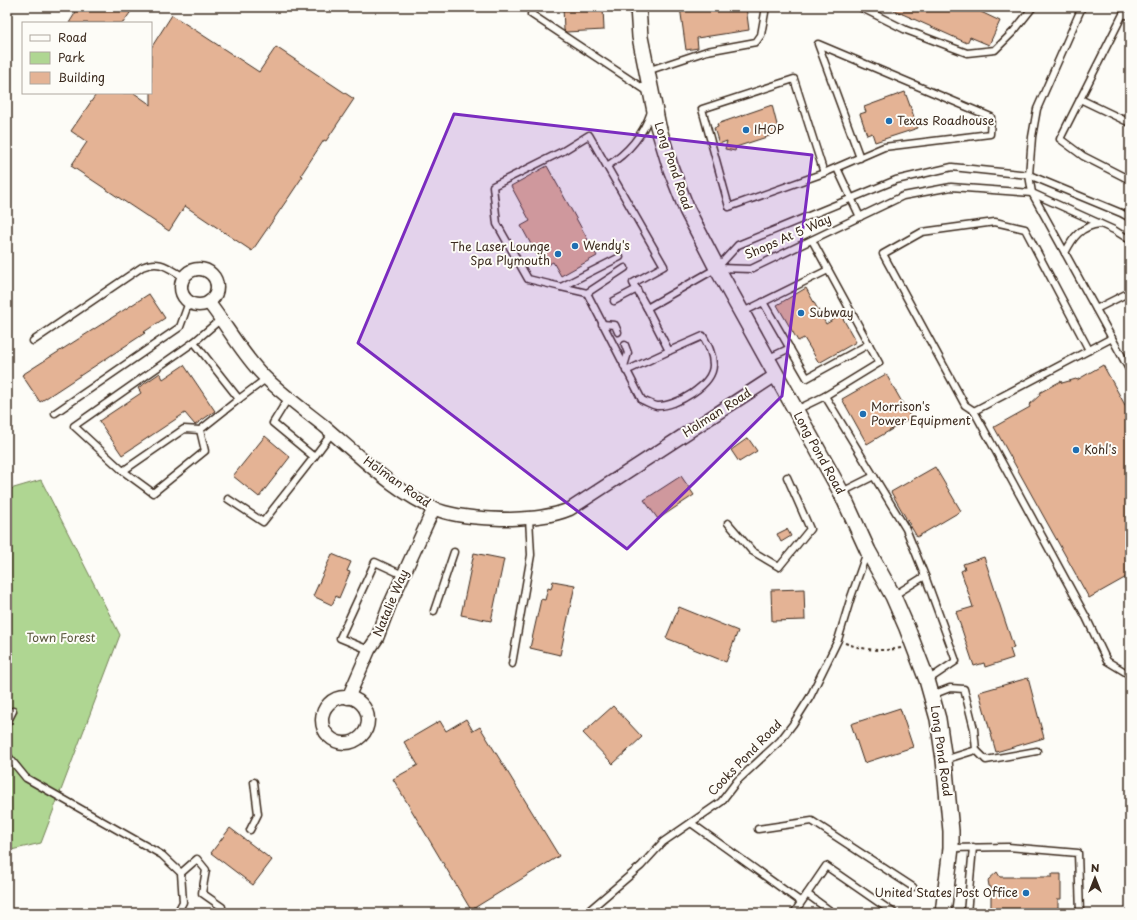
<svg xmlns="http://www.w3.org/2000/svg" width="1137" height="920" viewBox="0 0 1137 920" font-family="'Playpen Sans',sans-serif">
<rect width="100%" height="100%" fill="#fdfcf7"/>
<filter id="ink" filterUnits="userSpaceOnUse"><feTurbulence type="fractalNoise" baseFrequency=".025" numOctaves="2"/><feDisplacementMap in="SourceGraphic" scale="8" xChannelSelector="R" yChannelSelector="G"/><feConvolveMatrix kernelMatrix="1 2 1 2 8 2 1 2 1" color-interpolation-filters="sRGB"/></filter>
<g filter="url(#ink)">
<polygon fill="#afd692" stroke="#758058" points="41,480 120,635 41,843 7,851 7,490"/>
<g fill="#e4b395" stroke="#3b2a1e">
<polygon points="79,7 134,7 123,23 69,23"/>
<polygon points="563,7 603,7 604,30 566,32 564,30"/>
<polygon points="680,7 746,7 749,30 697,38 698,48 686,50"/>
<polygon points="887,7 983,7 981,12 1000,21 989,45 970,37 967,43"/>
<polygon points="172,15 259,72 276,47 354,99 326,141 324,140 301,175 303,176 289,197 252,251 185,206 169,231 71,166 87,142 71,131 97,93 134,93 151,105 151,48"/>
<polygon points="905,92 918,128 875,142 872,133 867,135 860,114 866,112 864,107"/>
<polygon points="772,105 779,133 736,147 735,151 725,149 727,141 719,144 714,128 718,127 717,124"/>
<polygon points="547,166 597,256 561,276 553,262 547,265 542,257 539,259 521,226 530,221 511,186"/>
<polygon points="806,288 826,324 841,315 856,342 819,363 804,338 798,341 777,305"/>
<polygon points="149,294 165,318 144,332 145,333 40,402 22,375"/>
<polygon points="184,365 215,411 195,425 185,413 122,455 99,421 141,393 138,388 160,373 163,379"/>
<polygon points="1103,365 1130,414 1130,575 1089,598 994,427 1030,407 1029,405 1040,395 1039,393 1061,381 1062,383 1076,379 1077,380"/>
<polygon points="886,374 911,418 867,444 842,399"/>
<polygon points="265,436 290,457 259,497 233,476"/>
<polygon points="748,438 757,451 739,462 731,450"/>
<polygon points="935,467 961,511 917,537 891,492"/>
<polygon points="681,476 694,495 658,519 644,500"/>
<polygon points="787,529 791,536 781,542 777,534"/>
<polygon points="474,553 504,559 491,621 461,615"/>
<polygon points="332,554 351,562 347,571 350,572 339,598 336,596 332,605 313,596"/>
<polygon points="984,557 1014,648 1010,649 1013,658 985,667 984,663 974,666 956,612 973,607 961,571 965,569 963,564"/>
<polygon points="553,581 575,585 560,655 530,648 541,599 545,600 548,588 551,589"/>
<polygon points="804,589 805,620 772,621 771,590"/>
<polygon points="679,607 738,631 726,662 666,638"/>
<polygon points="1028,678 1044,738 996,752 979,692"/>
<polygon points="613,706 642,737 613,764 583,733"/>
<polygon points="900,708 913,747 864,763 851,724"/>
<polygon points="466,719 473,731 480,727 559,856 471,910 393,779 418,765 404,742 440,721 446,731"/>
<polygon points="230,828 272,860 253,885 211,853"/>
<polygon points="997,872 1000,877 1052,877 1052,874 1061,874 1061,899 1058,899 1058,913 991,913 991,887 989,886 988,880"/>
</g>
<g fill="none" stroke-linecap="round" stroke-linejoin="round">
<defs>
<g id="service">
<polyline points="534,7 531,14 650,93"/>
<polyline points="860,7 906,30 967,53 995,50 1014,31 1033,7"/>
<polyline points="1082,7 1037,109 1032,137 1029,175 1032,193 1130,371"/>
<polyline points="1130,16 1123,14 1060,139 1083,156 1130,180"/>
<polyline points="647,71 707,51 756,42 761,35 766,7"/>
<polyline points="1080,99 1130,123"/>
<path d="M 607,166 C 628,153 643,135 651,112"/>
<polyline points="837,168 860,217"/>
<polyline points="824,173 794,79 702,109 729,207 824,173 884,147 990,134 991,117 818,44 860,158"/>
<path d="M 1065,253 C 1073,237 1081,226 1100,224"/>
<polyline points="620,257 561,287 528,279 497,224 493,186 563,151 589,135 664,266 633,283 647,308 717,268 738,245 896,180 952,167 1029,175 1121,213 1130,218"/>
<path d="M 625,268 L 587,293 L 642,400 C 647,402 652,405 657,406 C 676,407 713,385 713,365 C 713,354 708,345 703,336 L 669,351 L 647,308"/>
<polyline points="718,268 751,269 903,196 951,187 1032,193 1114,230 1130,240"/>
<polyline points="561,287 587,293"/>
<polyline points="614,301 637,289"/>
<polyline points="763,302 807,378 869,344"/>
<polyline points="1096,309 1130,292"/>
<polyline points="741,313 828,270"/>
<polyline points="221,319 194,342 239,399 267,378"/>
<polyline points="602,324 615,325 618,332"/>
<polyline points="1112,338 974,411 1086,617 1107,661 1130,675"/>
<path d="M 33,341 L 142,267 C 160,259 168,268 184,277"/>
<polyline points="194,342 74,426 123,471 184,429 200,430 239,399"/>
<polyline points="767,359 790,348"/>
<polyline points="624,366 628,353 625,345"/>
<polyline points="626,371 669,351"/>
<polyline points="825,396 906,529 925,576 893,596"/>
<polyline points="289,397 273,423 314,457 332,433"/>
<polyline points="796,410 825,396 879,363 812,240"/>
<polyline points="974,411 965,405 883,254 922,232 995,222 1025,229 1089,350"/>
<polyline points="55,413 180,327 189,302"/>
<polyline points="123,471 153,493 205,451 200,430"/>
<polyline points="842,492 874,476"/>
<polyline points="228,499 263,522 314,457"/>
<polyline points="728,523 752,551 779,567 810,529 787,477"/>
<polyline points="925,576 956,661 928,680"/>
<polyline points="434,611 454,552"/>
<polyline points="369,650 340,638 375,562 403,575"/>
<polyline points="512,664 531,555 529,518"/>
<polyline points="932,695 950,688 964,689 974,729 976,750 944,760"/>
<polyline points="7,723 13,711"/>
<polyline points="976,750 986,760 1037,751"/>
<polyline points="7,751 8,756 26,778 162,855 181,873"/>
<polyline points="691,823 801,902"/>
<polyline points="758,829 812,821 913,887"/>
<polyline points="250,830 258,814 254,782"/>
<polyline points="951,848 1008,847 1078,853 1080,913"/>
<polyline points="807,894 833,913"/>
<polyline points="177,913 183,902 181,873 197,859 206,870 202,893 222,907 222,913"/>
<polyline points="586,913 641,866 663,842 721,802 737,781 780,741 793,724 810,697 838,640 851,597 867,552"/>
<polyline points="794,913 826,866 894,913"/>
<polyline points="967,913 973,847"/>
</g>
<g id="minor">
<circle cx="199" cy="287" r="18"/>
<path d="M 209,303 C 226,325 240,350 259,371 C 275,389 304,410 324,426 C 357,454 403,500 444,512 C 466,518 489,519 511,519 C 531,518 551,517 570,509 L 776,375"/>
<circle cx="345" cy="720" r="23"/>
<polyline points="348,698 369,650 377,638 390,604 434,508"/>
</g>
<polyline id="tertiary" points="638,7 640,37 658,126 671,169 687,210 717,268 841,492 868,551 893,596 907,628 927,680 938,719 944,760 951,831 951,848 943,913"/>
</defs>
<use href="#service" stroke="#3b2a1e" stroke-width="9"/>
<use href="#minor" stroke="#3b2a1e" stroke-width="15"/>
<use href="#tertiary" stroke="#3b2a1e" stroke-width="18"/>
<path stroke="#3b2a1e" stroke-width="2" stroke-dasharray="3 3" stroke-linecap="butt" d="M 845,643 C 864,650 881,652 901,648"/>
<use href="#service" stroke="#fdfcf7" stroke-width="6"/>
<use href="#minor" stroke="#fdfcf7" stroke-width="12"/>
<use href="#tertiary" stroke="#fdfcf7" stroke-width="15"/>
</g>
</g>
<path fill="#7b2cbf" fill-opacity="0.2" stroke="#7b2cbf" stroke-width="3" stroke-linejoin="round" d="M 454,114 L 812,155 L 782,396 L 627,549 L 358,343 Z"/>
<g fill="#1f6fb2" stroke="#fdfcf7" stroke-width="1.5">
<circle cx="889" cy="121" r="4"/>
<circle cx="746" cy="130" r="4"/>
<circle cx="575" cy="246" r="4"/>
<circle cx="558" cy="254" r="4"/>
<circle cx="801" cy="313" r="4"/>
<circle cx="863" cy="414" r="4"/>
<circle cx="1076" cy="450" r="4"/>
<circle cx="1026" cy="893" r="4"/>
</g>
<g text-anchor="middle" stroke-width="4" stroke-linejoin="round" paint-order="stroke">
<g font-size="12" fill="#3b2a1e" stroke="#fdfcf7" text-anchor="start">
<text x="897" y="125">Texas Roadhouse</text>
<text x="754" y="134">IHOP</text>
<text x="583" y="250">Wendy's</text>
<text x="550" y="251" text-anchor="end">The Laser Lounge<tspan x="550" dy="14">Spa Plymouth</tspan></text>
<text x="809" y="317">Subway</text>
<text x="871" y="411">Morrison's<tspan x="871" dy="14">Power Equipment</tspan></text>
<text x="1084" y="454">Kohl's</text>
<text x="1018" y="897" text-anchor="end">United States Post Office</text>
</g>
<g font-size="12" fill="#3b2a1e" stroke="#fdfcf7">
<text transform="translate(673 166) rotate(71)" y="4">Long Pond Road</text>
<text transform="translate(788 237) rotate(-24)" y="4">Shops At 5 Way</text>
<text transform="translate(717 413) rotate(-33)" y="4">Holman Road</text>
<text transform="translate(819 453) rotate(61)" y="4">Long Pond Road</text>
<text transform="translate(397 482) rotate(35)" y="4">Holman Road</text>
<text transform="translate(391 603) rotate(-67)" y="4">Natalie Way</text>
<text transform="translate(941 751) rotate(82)" y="4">Long Pond Road</text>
<text transform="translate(745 758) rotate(-46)" y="4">Cooks Pond Road</text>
</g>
<g font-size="12" fill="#58553b" stroke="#fdfcf7">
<text x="61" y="642">Town Forest</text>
</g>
</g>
<rect width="1137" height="920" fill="none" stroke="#fdfcf7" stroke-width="24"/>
<rect x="12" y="12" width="1113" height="896" fill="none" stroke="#3b2a1e" stroke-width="1.5" filter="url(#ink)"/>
<rect x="22" y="22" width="130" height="72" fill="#fdfcf7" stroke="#afa8a0"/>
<rect x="30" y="35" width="20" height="6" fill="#fdfcf7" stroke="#afa8a0"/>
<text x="58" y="42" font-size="12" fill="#3b2a1e">Road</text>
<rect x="30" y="52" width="20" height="12" fill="#afd692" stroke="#afa8a0"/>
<text x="58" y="62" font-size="12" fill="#3b2a1e">Park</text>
<rect x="30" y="72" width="20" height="12" fill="#e4b395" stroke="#afa8a0"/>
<text x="58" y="82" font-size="12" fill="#3b2a1e">Building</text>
<g transform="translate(1095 878)" stroke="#fdfcf7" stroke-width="3" paint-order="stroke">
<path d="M0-3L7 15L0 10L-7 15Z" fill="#3b2a1e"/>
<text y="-6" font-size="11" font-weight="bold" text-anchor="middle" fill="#3b2a1e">N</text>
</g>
</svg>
